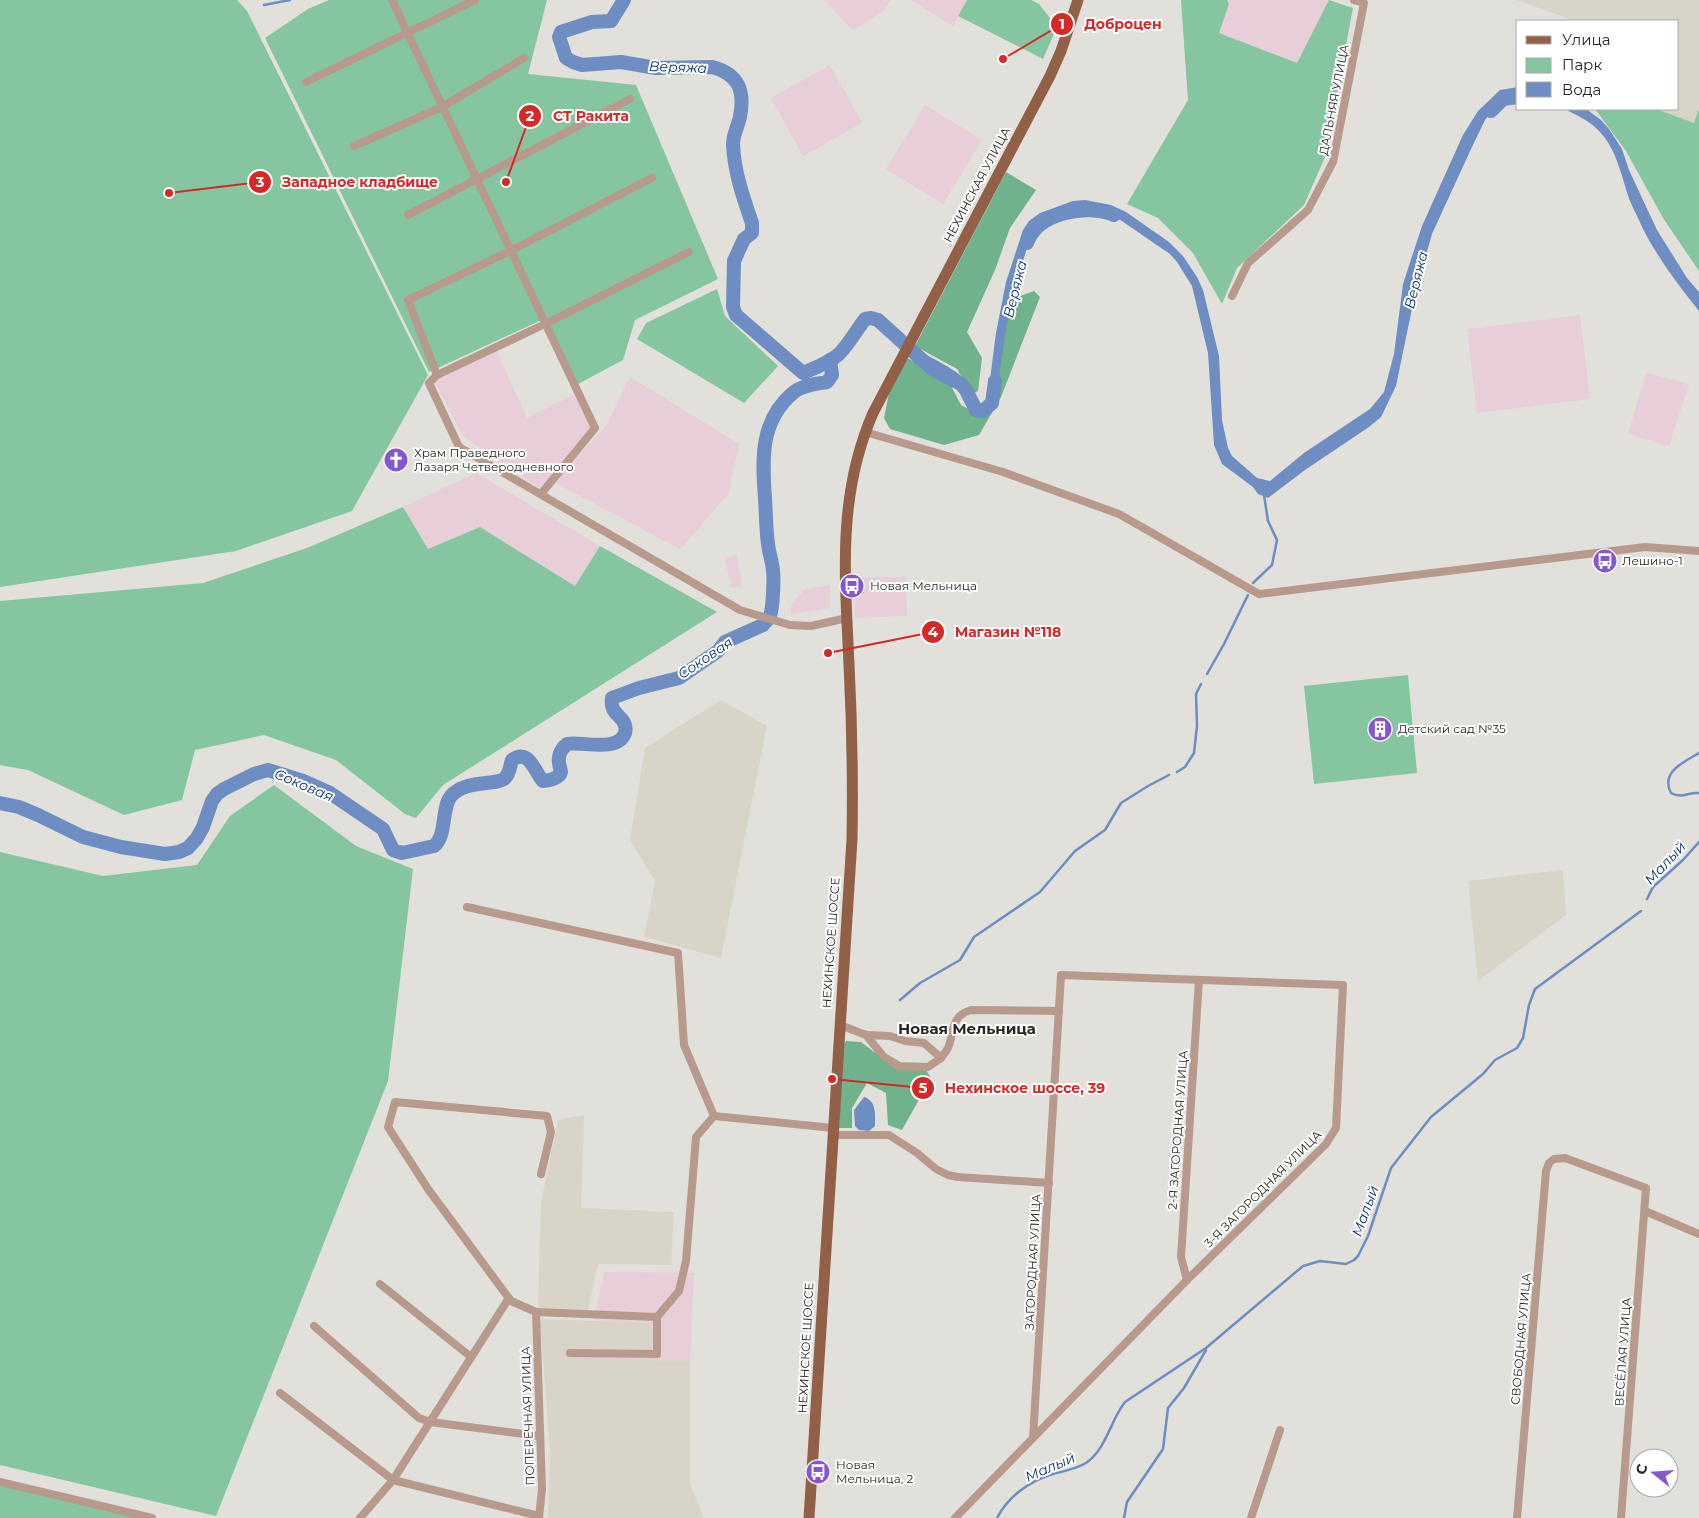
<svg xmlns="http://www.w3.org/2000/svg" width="1699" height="1518" viewBox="0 0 1699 1518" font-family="Montserrat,sans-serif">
<rect width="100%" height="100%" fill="#e1e0da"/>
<g fill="#e7ced8">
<polygon points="824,0 891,0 883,11 853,30"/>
<polygon points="911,0 967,0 953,26"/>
<polygon points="1227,0 1329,0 1297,63 1218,33 1229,4"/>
<polygon points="830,65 862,123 803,156 771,98"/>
<polygon points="925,105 982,140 943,204 886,169"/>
<polygon points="1580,315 1590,399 1477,413 1467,329"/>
<polygon points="495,348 527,418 575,394 591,427 541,489 463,436 434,380"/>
<polygon points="1646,373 1689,384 1669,446 1628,434"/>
<polygon points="630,377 739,444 729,493 680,549 554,482 606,426"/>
<polygon points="476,473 600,546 575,586 480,527 428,549 403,507"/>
<polygon points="737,555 742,586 731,588 725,557"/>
<polygon points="906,577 907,616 855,618 854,578"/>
<polygon points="830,585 830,608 791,614 791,605 805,589"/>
<polygon points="604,1272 694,1273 690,1361 651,1362 652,1323 594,1320"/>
</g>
<g fill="#d8d5c8">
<polygon points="1516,0 1699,0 1699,109 1694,124 1656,109 1678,109 1678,21 1570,21 1570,19"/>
<polygon points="721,700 767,726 721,958 644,937 655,881 630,840 645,748"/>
<polygon points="1563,870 1566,915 1478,981 1468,881"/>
<polygon points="584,1115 581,1208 674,1212 671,1265 598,1264 588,1310 538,1309 541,1203 558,1120"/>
<polygon points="540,1319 652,1323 651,1361 690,1361 690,1484 704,1518 548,1518 550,1449"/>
</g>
<g fill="#85c59f">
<polygon points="0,0 237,0 247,11 428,375 352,511 236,551 0,587"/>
<polygon points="329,0 547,0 528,74 636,85 718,279 635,320 623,360 578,384 546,318 429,372 265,38 308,9"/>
<polygon points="967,0 1031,0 1039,4 1057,27 1043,59 958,16"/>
<polygon points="1181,0 1227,0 1229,4 1219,33 1297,63 1329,0 1353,8 1325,157 1304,205 1237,268 1222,304 1193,253 1158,218 1127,204 1188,100"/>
<polygon points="1595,109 1656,109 1694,123 1699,109 1699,271 1663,218 1626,151"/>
<polygon points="717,289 725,316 778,366 744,403 637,339 646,323"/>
<polygon points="403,507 428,549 480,527 575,586 600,546 717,612 443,785 416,818 405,814 336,760 264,735 195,750 182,800 124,815 28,770 0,765 0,601 203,583 307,548"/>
<polygon points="1408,675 1417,773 1314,784 1304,686"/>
<polygon points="274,785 356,846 413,869 388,1081 216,1516 0,1465 0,852 103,876 197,865 230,816"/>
<polygon points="0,1483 148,1518 0,1518"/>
</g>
<g fill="#6fb28b">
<polygon points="1006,172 1036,190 1010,228 995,270 967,332 982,358 978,391 972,394 957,369 915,346"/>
<polygon points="1034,291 1040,297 1001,397 979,435 944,445 890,429 884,418 890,388 907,358 948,380 961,405 976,413 991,397 1012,299"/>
<polygon points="846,1041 861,1042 898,1070 926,1070 931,1078 902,1130 888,1125 886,1093 867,1083 852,1108 852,1128 839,1128 843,1047"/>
</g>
<g fill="#6d8dc3">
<path d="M 1518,87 L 1518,97 L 1506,98 L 1494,108 L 1485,120 L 1471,149 L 1432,234 L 1415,294 L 1396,386 L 1381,417 L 1369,427 L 1305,470 L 1268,498 L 1258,494 L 1253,487 L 1222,464 L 1214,445 L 1208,353 L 1192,286 L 1177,262 L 1170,254 L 1116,217 L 1095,210 L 1076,211 L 1053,217 L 1038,225 L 1032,233 C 1021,265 1012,298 1006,330 C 1002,353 1001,378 992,399 C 989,406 981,410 973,407 L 960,384 L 916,358 L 920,351 C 931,358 955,369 963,378 C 969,386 972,399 980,404 L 985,401 L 988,395 L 996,333 L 1006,282 L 1023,230 L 1029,221 L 1040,213 L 1073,201 L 1085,200 L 1111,205 L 1126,212 L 1169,242 L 1183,256 L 1197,277 L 1203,290 L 1219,356 L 1222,420 L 1228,448 L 1232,456 L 1257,478 L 1270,481 L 1304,453 L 1370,409 L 1384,392 L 1394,354 L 1403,284 L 1422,226 L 1463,135 L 1478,111 L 1500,90 Z"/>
<path d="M 1565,109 L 1586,109 L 1601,120 L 1609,129 L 1622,149 L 1629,170 L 1657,230 L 1687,278 L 1699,292 L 1699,311 C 1678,285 1658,258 1643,229 C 1639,220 1634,210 1630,201 C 1621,176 1617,148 1597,129 C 1588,120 1576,115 1565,109 Z"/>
<path d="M 864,1097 C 877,1101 875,1115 875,1126 L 869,1131 L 859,1130 L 855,1126 L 854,1110 Z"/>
</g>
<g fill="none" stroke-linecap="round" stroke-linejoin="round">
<g stroke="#6d8dc3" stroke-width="2.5">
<polyline points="264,5 290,0"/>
<polyline points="1253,583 1272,565 1277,540 1268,521 1264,495"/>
<polyline points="1207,674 1224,644 1248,595"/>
<path d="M 1699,753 C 1684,762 1660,772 1671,793 C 1682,799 1688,792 1699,793"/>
<polyline points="1177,772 1185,767 1194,753 1197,726 1196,694 1201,684"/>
<polyline points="1647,899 1653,887 1683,860 1699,842"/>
<polyline points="900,1000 920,983 960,960 974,937 1040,892 1075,851 1105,830 1121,803 1148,786 1169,775"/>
<path d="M 997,1518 C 1008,1497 1029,1481 1053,1474 C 1064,1471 1076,1469 1086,1463 C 1107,1448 1110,1421 1125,1402 L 1206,1348 L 1303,1266 L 1320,1261 L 1346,1264 L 1354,1260 L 1358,1256 L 1368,1236 L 1391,1168 L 1431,1117 L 1483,1074 L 1495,1060 L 1517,1048 L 1523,1038 L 1529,1005 L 1535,989 L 1641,911"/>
<polyline points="1124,1518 1127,1502 1163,1449 1168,1408 1184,1388 1206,1350"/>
</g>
<g stroke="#6d8dc3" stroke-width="14">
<path d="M 624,0 L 611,21 L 592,22 L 561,32 L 559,37 L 566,58 L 573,62 L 582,65 L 621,62 L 656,68 L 712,67 C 739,74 745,91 740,117 C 738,126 733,135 733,144 C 734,171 743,197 752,223 L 752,233 L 744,239 L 734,261 L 733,307 L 736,315 L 803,373 C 815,368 829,363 839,354 C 849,344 856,331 865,319 L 871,318 L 878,320 L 932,369 L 961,384 L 966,390 L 976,410 L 983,411 L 992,403 L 995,381"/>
<polyline points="1491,111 1503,99 1518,97"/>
<path d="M 1027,243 C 1038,212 1087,204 1114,215"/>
<path d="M 0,803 L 19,807 L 38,815 L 83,837 L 121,847 L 165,854 L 179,852 L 188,848 L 197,838 L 203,827 L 212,801 L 217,794 L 224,789 L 254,774 L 268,770 L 303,781 L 330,793 L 383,829 L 393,850 L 402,853 L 434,846 C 447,836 441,808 451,796 C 465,779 497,786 505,778 C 510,773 510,766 512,760 C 529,748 534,771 543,781 C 548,781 560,778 561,772 C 561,770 559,765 559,763 C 558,756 561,749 567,744 C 582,741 618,753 625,733 C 626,729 626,725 623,721 C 617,713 610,711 612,698 L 639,688 L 679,678 L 718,651 L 725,642 L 763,625 C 765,622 768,620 770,616 C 773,608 774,579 773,570 C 772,561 769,553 768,544 C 766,529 766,513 765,498 C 762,458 760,420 794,392 C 803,385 816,384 827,382 L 832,375 L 830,360"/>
</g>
<g stroke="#b89a8d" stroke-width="8">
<polyline points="392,0 595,428 541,494"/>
<polyline points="306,82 475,0"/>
<polyline points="354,146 442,107 524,58"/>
<polyline points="408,215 630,99"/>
<polyline points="689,252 545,324 437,375 429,383 459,447 740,610 790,625 811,626 847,618"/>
<polyline points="1232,296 1248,263 1308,210 1333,162 1364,3 1354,0"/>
<polyline points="437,375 408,300 510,251 652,178"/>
<polyline points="865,432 1003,472 1119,514 1259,594 1645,547 1699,551"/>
<polyline points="467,907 678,953 684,1045 714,1116 696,1137 686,1261 679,1291 657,1317 657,1354 570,1353"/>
<path d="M 840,1025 L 866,1035 L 890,1036 L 905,1041 L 924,1043 L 941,1058 C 943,1055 946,1052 948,1048 C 955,1032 950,1016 971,1010 L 1059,1011"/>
<polyline points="866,1035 884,1057 899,1066 928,1067 941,1058"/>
<polyline points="714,1116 833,1128"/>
<polyline points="832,1135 889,1135 917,1153 936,1169 948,1175 958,1177 1049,1183"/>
<polyline points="541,1174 551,1132 547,1116 395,1102 388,1127 428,1189 511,1301 536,1312 657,1317"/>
<polyline points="1645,1211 1699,1234"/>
<polyline points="1187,1280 1181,1257 1199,980"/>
<polyline points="380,1284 471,1357"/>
<polyline points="536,1312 542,1489 539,1518"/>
<polyline points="314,1326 419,1418 430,1422 540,1436"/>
<polyline points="280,1393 393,1480 539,1516"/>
<polyline points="0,1482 152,1518"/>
<polyline points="360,1518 393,1480 509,1298"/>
<polyline points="955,1518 1033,1438 1061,975 1343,985 1336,1128 1326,1144 1187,1280 1033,1438"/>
<polyline points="1251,1518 1280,1430"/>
<polyline points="1517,1518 1546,1171 1549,1163 1554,1159 1565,1158 1646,1188 1621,1518"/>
</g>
<path stroke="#925f47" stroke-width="11" d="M 809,1518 L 852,839 C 853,781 852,723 849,664 C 845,576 837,496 873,413 L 1050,76 L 1061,51 L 1078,0"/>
</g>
<defs>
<symbol id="church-disc" viewBox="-11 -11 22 22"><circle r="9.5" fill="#8456cf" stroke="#fff"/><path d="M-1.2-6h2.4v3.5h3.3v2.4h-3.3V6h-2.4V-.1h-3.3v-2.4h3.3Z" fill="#fff"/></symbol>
<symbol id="bus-disc" viewBox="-11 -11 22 22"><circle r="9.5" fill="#8456cf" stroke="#fff"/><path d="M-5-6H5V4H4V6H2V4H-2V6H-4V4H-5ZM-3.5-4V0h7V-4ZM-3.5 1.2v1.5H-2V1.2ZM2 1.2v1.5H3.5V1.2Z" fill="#fff"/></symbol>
<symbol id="building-disc" viewBox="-11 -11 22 22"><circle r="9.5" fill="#8456cf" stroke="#fff"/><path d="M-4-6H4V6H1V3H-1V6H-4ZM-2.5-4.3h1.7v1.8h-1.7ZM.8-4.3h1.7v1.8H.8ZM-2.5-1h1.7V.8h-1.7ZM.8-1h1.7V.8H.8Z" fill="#fff"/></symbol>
</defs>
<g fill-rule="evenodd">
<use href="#church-disc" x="382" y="446" width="28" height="28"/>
<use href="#bus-disc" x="1591" y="547" width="28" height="28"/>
<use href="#bus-disc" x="838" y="572" width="28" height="28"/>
<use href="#building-disc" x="1366" y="715" width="28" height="28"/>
<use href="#bus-disc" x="804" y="1458" width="28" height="28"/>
</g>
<g text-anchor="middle" stroke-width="4" stroke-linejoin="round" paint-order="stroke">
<g font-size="12" fill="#272624" stroke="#fff">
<text transform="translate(1334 100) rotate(-79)" y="4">ДАЛЬНЯЯ УЛИЦА</text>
<text transform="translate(977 185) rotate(-62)" y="4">НЕХИНСКАЯ УЛИЦА</text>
<text transform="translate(831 943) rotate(-86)" y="4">НЕХИНСКОЕ ШОССЕ</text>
<text transform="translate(1178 1130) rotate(-86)" y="4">2-Я ЗАГОРОДНАЯ УЛИЦА</text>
<text transform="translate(1263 1189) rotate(-45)" y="4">3-Я ЗАГОРОДНАЯ УЛИЦА</text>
<text transform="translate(1033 1262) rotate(-87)" y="4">ЗАГОРОДНАЯ УЛИЦА</text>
<text transform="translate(1521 1339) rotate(-85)" y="4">СВОБОДНАЯ УЛИЦА</text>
<text transform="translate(806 1348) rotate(-87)" y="4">НЕХИНСКОЕ ШОССЕ</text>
<text transform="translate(1623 1352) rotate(-86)" y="4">ВЕСЁЛАЯ УЛИЦА</text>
<text transform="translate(528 1416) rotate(-92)" y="4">ПОПЕРЕЧНАЯ УЛИЦА</text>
</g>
<g font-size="12" fill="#272624" stroke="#fff" text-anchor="start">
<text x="414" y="457">Храм Праведного<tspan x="414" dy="14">Лазаря Четверодневного</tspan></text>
<text x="1622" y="565">Лешино-1</text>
<text x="870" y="590">Новая Мельница</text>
<text x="1398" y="733">Детский сад №35</text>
<text x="836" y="1469">Новая<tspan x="836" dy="14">Мельница, 2</tspan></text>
</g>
<g font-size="14" font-style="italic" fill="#0a3071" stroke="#fff">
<text transform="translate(678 67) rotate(2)" y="5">Веряжа</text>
<text transform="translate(1416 280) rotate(-76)" y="5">Веряжа</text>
<text transform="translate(1015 289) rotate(-76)" y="5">Веряжа</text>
<text transform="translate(705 658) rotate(-34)" y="5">Соковая</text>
<text transform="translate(304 785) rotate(23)" y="5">Соковая</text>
<text transform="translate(1665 863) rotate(-47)" y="5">Малый</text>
<text transform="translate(1365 1211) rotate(-70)" y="5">Малый</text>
<text transform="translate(1050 1467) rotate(-23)" y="5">Малый</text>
</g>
<g font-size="15" font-weight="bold" fill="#272624" stroke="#fff">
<text x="967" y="1034">Новая Мельница</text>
</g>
</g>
<path fill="none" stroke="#d62828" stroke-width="2" d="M1003 59L1062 24M506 182L530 116M169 193L260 182M828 653L933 632M832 1079L923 1088"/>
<g fill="#d62828" stroke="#fff" stroke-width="2">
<circle cx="1003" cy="59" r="5"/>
<circle cx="506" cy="182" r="5"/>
<circle cx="169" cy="193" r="5"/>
<circle cx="828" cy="653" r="5"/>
<circle cx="832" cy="1079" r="5"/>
<circle cx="1062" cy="24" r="12"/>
<circle cx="530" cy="116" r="12"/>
<circle cx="260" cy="182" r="12"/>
<circle cx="933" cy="632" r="12"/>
<circle cx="923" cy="1088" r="12"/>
</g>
<g font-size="15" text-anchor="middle" font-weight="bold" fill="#fff">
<text x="1062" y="29">1</text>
<text x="530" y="121">2</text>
<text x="260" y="187">3</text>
<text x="933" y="637">4</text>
<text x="923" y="1093">5</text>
</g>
<g font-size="14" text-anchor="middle" font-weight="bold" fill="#d62828" stroke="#fff" stroke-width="4" stroke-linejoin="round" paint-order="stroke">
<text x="1123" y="29">Доброцен</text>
<text x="591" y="121">СТ Ракита</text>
<text x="360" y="187">Западное кладбище</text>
<text x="1008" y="637">Магазин №118</text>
<text x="1025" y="1093">Нехинское шоссе, 39</text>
</g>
<rect x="1516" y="20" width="162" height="90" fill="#ffffff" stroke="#a9a8a7"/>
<rect x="1526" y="36" width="25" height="8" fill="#925f47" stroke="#a9a8a7"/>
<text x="1562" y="45" font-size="15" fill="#272624">Улица</text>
<rect x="1526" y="58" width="25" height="15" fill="#85c59f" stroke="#a9a8a7"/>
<text x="1562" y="70" font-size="15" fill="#272624">Парк</text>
<rect x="1526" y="82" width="25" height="15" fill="#6d8dc3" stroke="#a9a8a7"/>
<text x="1562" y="95" font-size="15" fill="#272624">Вода</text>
<g transform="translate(1654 1473) rotate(287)"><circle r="24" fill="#ffffff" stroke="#a9a8a7"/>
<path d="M0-4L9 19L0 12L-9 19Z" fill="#8456cf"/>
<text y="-8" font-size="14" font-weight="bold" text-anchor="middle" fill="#272624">С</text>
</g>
</svg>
